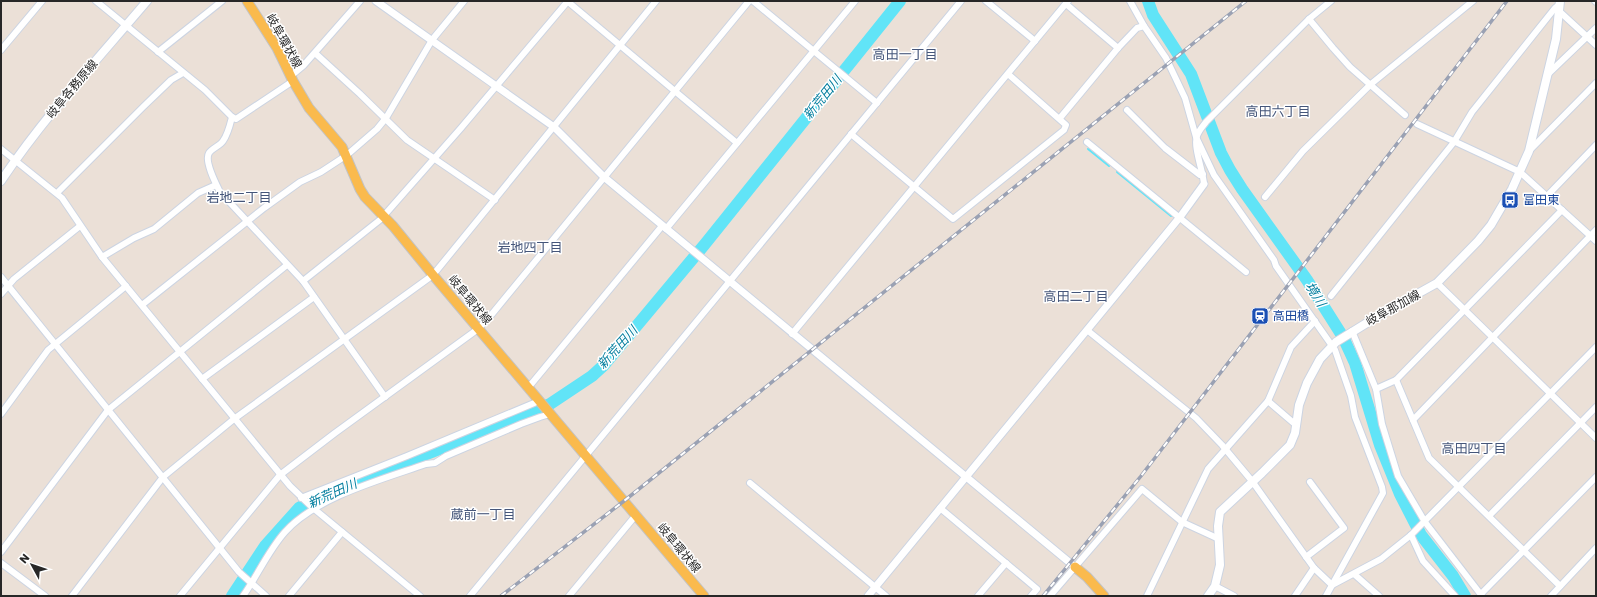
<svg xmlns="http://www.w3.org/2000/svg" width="1597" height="597" viewBox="0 0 1597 597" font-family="Poppins,'Noto Sans JP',sans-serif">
<rect width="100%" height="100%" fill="#ebe0d7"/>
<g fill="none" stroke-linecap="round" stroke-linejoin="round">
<g stroke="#61e4f7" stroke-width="2">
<polyline points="1088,149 1109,166"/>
<polyline points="1117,172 1171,216"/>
</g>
<g stroke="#61e4f7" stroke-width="12">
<polyline points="1148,1 1153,15 1191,74 1221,153 1230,170 1242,189 1307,280 1343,337 1355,363 1380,445 1400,494 1421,535 1453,576 1465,596"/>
<polyline points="232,596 265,546 299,508 323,494 432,452 550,404 592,376 604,365 705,244 900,1"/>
</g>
<defs>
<g id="minor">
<polyline points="96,1 205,90 232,117 236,119 293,81"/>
<polyline points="567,1 737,143"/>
<polyline points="753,1 877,103"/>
<polyline points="986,1 1035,41"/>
<polyline points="1130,1 1144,26 1166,58 1176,79 1185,98 1196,137 1214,175 1274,260 1276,266 1335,350 1351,396 1355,417 1382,487 1383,493 1326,596"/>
<polyline points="1595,1 1596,2"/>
<polyline points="1066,4 1118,48"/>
<polyline points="1559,11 1596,45"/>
<polyline points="1309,19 1333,48 1350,67 1405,115"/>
<polyline points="1,50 42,1"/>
<polyline points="158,52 222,1"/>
<polyline points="315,53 360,94 407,140 495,200"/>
<polyline points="1547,75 1596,28"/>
<polyline points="291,76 303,66 360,1"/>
<polyline points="1127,110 1165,148 1200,175 1203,174"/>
<path d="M 232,117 C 230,125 228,134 223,141 C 220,146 212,148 209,153 C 204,161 216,184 220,192 L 303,281 L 385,397"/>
<polyline points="1060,118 1118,48 1137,28 1144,26"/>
<polyline points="1417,124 1520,172 1596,241"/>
<polyline points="851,134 953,219 1064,130 1066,125 1008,74"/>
<polyline points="1087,142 1246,272"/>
<polyline points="1,149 62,198 102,257 290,486 313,508 420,596"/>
<polyline points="1530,150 1596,83"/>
<path d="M 1204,184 C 1203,171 1193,146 1197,136 C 1199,130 1203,126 1206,122 L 1309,19 L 1331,1"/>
<polyline points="57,193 143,107 171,80 183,73"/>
<polyline points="1547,196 1596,145"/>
<polyline points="1265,197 1303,151 1371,84 1473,1"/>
<polyline points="666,229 855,1"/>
<polyline points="102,257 134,238 154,229 198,193 216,185"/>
<polyline points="1,277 239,572 266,596"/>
<polyline points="303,281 381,219 461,128 568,1"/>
<polyline points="1437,283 1596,438"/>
<polyline points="1,294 14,279 80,226"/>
<polyline points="1331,296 1454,142 1472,112 1555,8 1560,4"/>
<polyline points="142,305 264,208 300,182 321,172 347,155 377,129 386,118 432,40 464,1"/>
<polyline points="1087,330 1196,418 1222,445 1252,481 1314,568 1332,585"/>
<polyline points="1352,331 1376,389 1382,424 1398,476 1425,522 1482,596"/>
<polyline points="792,334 1068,1"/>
<polyline points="202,379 314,297"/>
<polyline points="1396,380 1429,458 1560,586"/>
<polyline points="528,388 662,226"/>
<polyline points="1376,389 1396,380 1562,210"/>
<polyline points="1268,401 1296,425"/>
<polyline points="1,414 48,350 126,286"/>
<polyline points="1413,420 1596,230"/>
<polyline points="750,483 886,596"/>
<polyline points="301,498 407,456 539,401"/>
<polyline points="940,508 1037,589 1031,596"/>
<polyline points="1489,516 1596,407"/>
<polyline points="1411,535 1423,561 1455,596"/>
<polyline points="1,552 108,410 287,265"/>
<polyline points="1306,557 1344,528 1310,482"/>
<polyline points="1,563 45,596"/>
<polyline points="1354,574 1379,596"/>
<polyline points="1332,585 1381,559 1411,535 1596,347"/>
<polyline points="1215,586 1234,596"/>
<polyline points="1481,594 1596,477"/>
<polyline points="72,596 163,477 234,419 433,275 656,1"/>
<polyline points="180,596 280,475 335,433 478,329 492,314 749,1"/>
<path d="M 243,596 C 258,575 268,551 285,532 C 316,497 383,479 426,464 L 435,463 L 446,456 L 521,424 L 540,417 L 550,414"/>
<polyline points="289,596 342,532"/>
<polyline points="470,596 961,1"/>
<polyline points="569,596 636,515"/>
<polyline points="978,596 1006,563"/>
<polyline points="1050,596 1142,489 1182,522 1219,539"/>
<polyline points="1147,596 1208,469 1268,401 1291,347 1315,321"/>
<polyline points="1295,596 1314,568"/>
<polyline points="1551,596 1596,548"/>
</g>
<g id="tertiary">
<polyline points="376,1 554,127 604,177 1075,567"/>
<polyline points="868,596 1180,217 1204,184"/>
</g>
<g id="secondary">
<path d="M 1,181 C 44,117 97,60 147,1"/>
<polyline points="1208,596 1215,586 1220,565 1218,526 1220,512 1262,473 1290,445 1295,433 1299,405 1307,383 1320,359 1336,342 1383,313 1437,283 1478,241 1491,225 1512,189 1529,151 1556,39 1560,1"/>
</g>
<g id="primary">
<polyline points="247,1 277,48 293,81 309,108 342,147 360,189 365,197 393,226 433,275 704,596"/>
<polyline points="1075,567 1087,577 1104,596"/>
</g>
</defs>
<use href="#minor" stroke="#ccd4e2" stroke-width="8"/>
<use href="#tertiary" stroke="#ccd4e2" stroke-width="9"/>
<use href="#secondary" stroke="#ccd4e2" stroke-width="10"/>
<use href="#primary" stroke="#c3c3c3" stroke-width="11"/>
<use href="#minor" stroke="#fff" stroke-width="6"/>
<use href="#tertiary" stroke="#fff" stroke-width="7"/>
<use href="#secondary" stroke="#fff" stroke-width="8"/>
<use href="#primary" stroke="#faba4d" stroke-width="9"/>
<defs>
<g id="rail">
<polyline points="501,596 624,501 1246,1"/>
<polyline points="1043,596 1141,476 1507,1"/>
</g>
</defs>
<use href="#rail" stroke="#9aa1b3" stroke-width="3.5"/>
<use href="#rail" stroke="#fff" stroke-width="2" stroke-dasharray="6" stroke-linecap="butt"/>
</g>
<defs>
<symbol id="bus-square" viewBox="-11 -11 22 22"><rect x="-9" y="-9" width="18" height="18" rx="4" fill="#1a4fb4" stroke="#fff"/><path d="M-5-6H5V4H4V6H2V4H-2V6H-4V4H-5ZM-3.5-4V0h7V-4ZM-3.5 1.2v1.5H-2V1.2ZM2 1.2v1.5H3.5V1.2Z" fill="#fff"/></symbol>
<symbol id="station-square" viewBox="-11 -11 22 22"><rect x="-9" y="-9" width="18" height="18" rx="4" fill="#1a4fb4" stroke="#fff"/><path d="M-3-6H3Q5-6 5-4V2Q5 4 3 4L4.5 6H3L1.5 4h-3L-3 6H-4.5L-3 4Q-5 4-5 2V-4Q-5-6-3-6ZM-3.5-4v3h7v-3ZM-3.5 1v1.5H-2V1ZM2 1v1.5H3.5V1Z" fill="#fff"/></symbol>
</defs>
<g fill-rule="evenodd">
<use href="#bus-square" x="1500" y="190" width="20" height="20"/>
<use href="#station-square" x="1250" y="306" width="20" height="20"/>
</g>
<g text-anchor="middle" stroke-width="3" stroke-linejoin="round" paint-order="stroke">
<g font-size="12" fill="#272727" stroke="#fff">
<text transform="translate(284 41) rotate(61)" y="4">岐阜環状線</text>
<text transform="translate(72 89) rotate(-50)" y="4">岐阜各務原線</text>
<text transform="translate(470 300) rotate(50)" y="4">岐阜環状線</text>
<text transform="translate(1393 308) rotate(-29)" y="4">岐阜那加線</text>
<text transform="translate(679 548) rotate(50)" y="4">岐阜環状線</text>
</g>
<g font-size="12" fill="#164399" stroke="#fff" text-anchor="start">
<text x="1523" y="204">富田東</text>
<text x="1273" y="320">高田橋</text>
</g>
<g font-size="13" fill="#45567a" stroke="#fff">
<text x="905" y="59">高田一丁目</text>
<text x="1278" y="116">高田六丁目</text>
<text x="239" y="202">岩地二丁目</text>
<text x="530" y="252">岩地四丁目</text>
<text x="1076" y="301">高田二丁目</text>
<text x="1474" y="453">高田四丁目</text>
<text x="483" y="519">蔵前一丁目</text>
</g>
<g font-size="13" font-style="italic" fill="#047f9f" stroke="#fff">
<text transform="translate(822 97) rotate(-51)" y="5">新荒田川</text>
<text transform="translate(1316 294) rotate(58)" y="5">境川</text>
<text transform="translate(617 347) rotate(-48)" y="5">新荒田川</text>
<text transform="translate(332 493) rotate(-24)" y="5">新荒田川</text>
</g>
</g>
<rect width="1597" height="597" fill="none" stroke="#272727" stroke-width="4"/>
<g transform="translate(32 565) rotate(310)" stroke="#ffffff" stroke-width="3" paint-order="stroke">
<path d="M0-3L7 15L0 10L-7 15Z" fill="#272727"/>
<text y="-6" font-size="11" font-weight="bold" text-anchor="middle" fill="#272727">N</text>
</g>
</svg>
